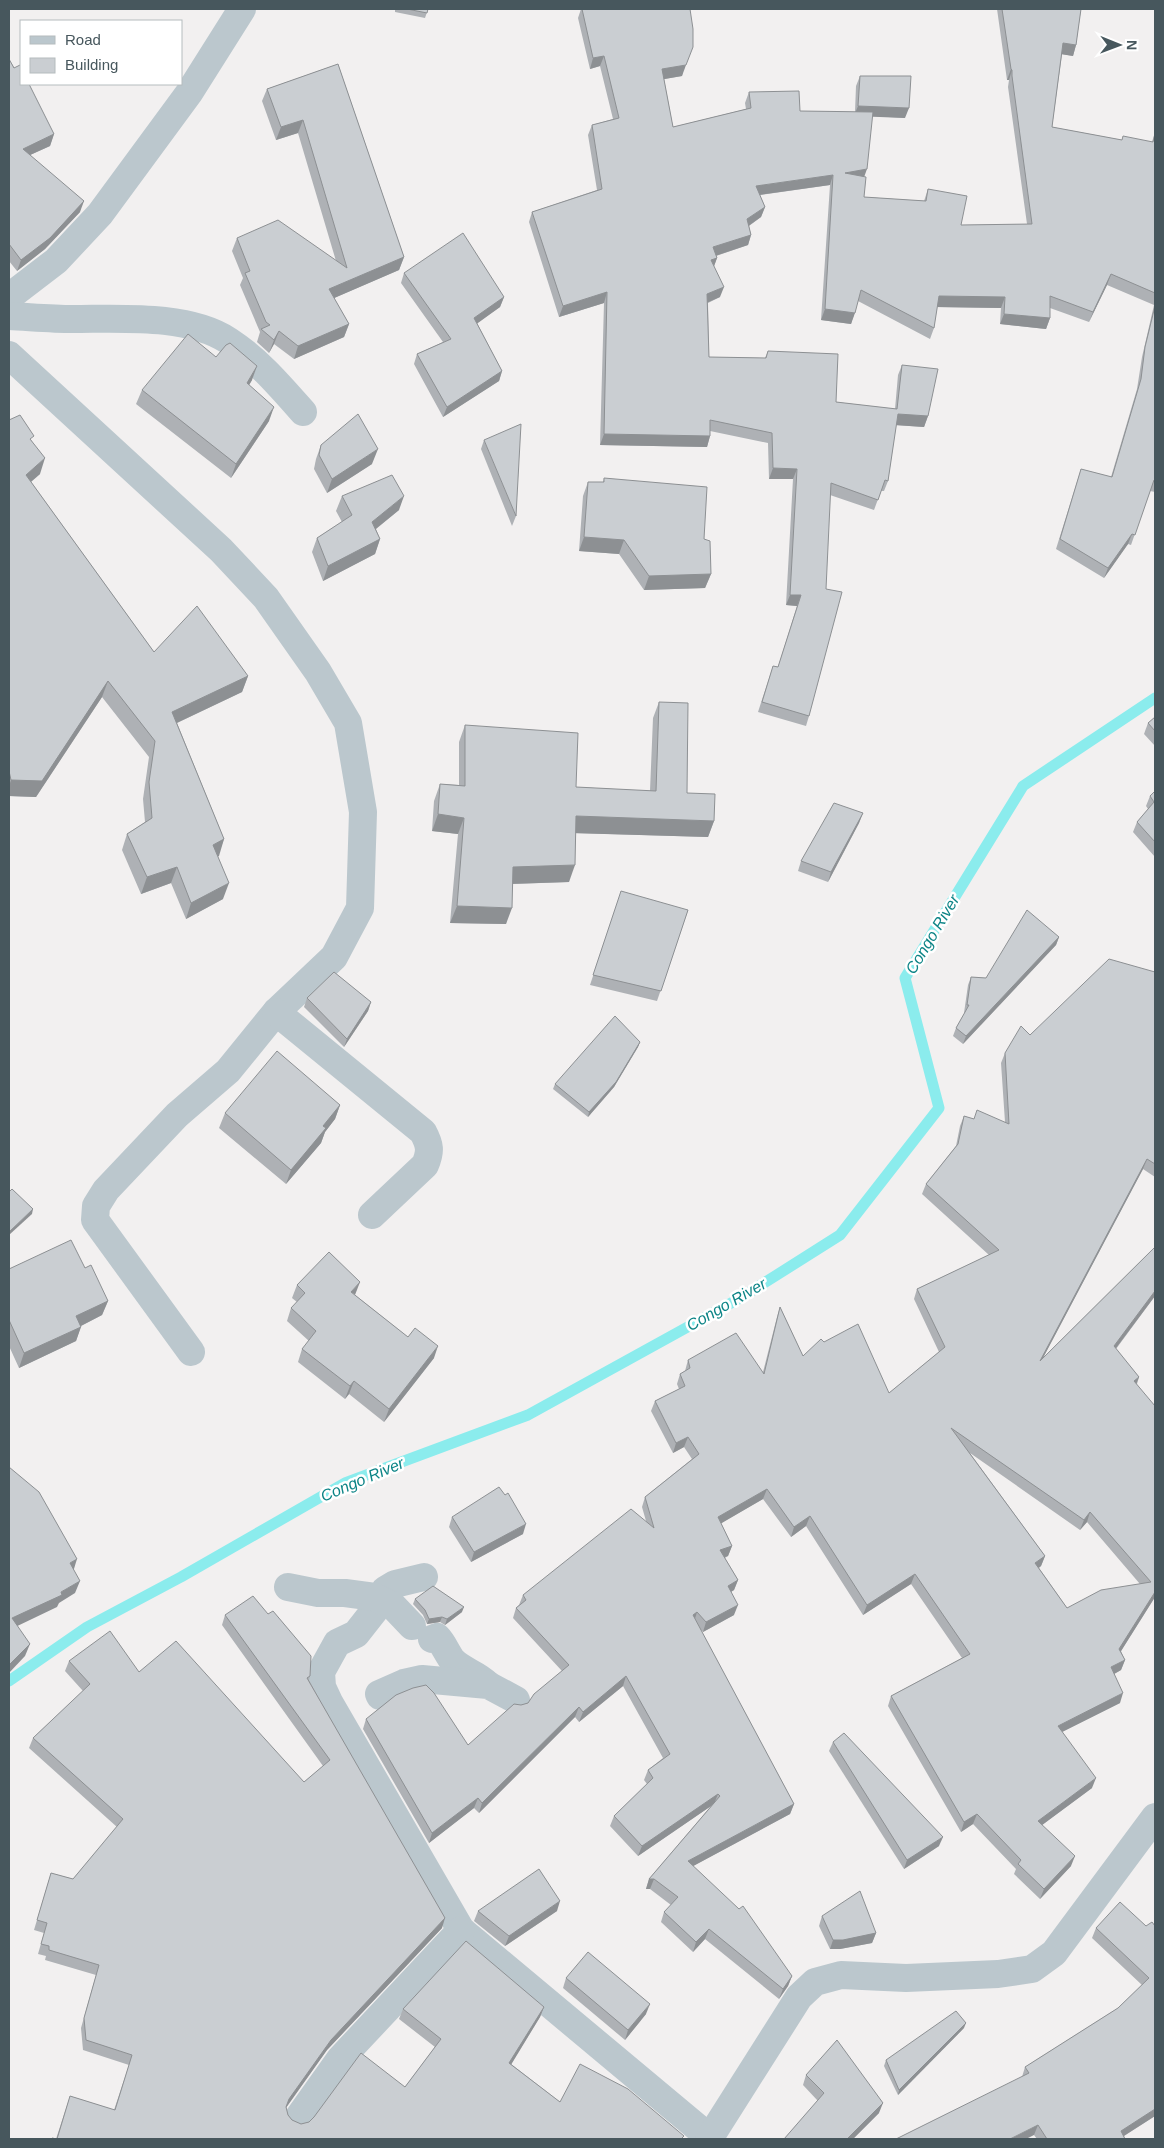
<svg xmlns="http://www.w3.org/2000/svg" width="1164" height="2148" viewBox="0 0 1164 2148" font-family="Arial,sans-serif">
<rect width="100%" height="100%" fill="#f2f0f0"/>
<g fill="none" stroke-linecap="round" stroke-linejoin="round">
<polyline stroke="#8beced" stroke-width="11" points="9,1681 87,1627 181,1577 345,1483 528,1415 742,1297 840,1235 939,1108 905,978 1023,786 1155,698"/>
<g stroke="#bbc7cd" stroke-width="28">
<polyline points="9,297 56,261 100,214 189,93 242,9"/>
<path d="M 9,316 C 30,317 52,319 73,319 C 120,319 189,314 229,341 C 258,360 280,386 303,412"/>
<polyline points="9,355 221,550 266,598 318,672 348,723 363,812 360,908 334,957 276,1012 228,1071 177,1115 106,1190 96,1206 95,1220 191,1352"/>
<path d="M 276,1012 L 423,1132 C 430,1145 431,1151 425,1165 L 372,1215"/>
<polyline points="424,1577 395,1584 385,1590 378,1606 356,1634 337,1643 321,1672 322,1687 329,1702 461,1930 710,2138"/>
<polyline points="288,1587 318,1593 345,1593 375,1597 393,1606 412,1626"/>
<path d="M 432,1639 L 437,1637 C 444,1644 447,1654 453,1661 C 463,1671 477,1674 487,1684"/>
<polyline points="380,1696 379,1694 404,1683 422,1679 488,1685 516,1700"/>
<polyline points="298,2118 340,2059 461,1930"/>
<polyline points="709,2139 799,1997 815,1982 841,1975 906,1978 998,1974 1032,1969 1054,1953 1155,1817"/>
</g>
</g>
<g fill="#aeb1b5" fill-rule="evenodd">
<polygon points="395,9 428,9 425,18 395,12"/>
<polygon points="581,9 690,9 682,76 664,79 673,127 746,109 745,103 749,92 800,111 855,112 856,86 860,76 905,118 872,116 864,177 864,197 924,201 928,189 961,225 1027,224 1008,87 1009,80 1007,80 997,9 1081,9 1076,45 1073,56 1062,54 1052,127 1122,140 1152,142 1155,132 1155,492 1150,491 1131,545 1128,544 1104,578 1056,549 1081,469 1111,477 1137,389 1142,357 1154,305 1107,285 1089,322 1050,308 1050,318 1046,329 1000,324 1001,308 937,307 934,328 930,339 858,301 851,324 821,320 830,185 760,195 765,207 761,217 749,226 751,235 748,245 716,256 717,258 714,266 720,297 708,303 709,357 765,358 768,351 836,402 895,409 898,375 902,365 928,416 924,427 896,425 888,481 884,491 881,491 874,510 830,495 809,716 806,726 758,712 773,666 778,667 797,606 786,605 793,479 769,479 768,443 710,431 710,436 707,447 600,445 604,303 559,317 529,222 532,212 597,190 588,135 592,125 613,119 600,66 590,69 578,18"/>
<polygon points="9,59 54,134 50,146 30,155 80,212 45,249 17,271 9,261"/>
<polygon points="338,64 404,257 399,270 334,298 349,324 344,337 294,359 274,344 269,353 257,342 260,332 240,285 243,278 232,251 237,238 336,261 298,133 276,140 262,101 267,89"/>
<polygon points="404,273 504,297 500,307 477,323 502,371 499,381 443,417 414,364 417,354 443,342 401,283"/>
<polygon points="216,357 252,380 249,385 269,421 231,478 136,404 142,390"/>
<polygon points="9,420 32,441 40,474 31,482 154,652 248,676 242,692 177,723 224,839 218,856 223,899 186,919 171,883 141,894 122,850 127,834 145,822 143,799 149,757 102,697 36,797 9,796"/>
<polygon points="484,440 516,516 512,526 481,449"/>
<polygon points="321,445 372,464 327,493 314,469 316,459"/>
<polygon points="604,478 704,539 711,574 705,588 644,590 619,554 579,551 583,496 588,482 603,482"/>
<polygon points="342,496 399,510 376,529 380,539 375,554 323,581 312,552 317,538 342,522 336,511"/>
<polygon points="659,702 687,793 714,821 708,837 575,833 569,882 513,884 506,924 450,923 458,834 432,831 434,801 440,784 459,785 459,742 465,725 576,787 650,791 653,718"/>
<polygon points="1155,717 1155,746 1144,734 1148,723"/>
<polygon points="1155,791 1155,857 1133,832 1137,822 1148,809 1146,806 1150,796"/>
<polygon points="863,813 859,823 828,882 798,871 801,861"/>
<polygon points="618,901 688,910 657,1001 590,985"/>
<polygon points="1059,937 1056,945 963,1044 953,1036 956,1028 964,1014 964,1013 968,985 971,977 986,978"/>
<path d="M 1155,972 L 1155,1177 L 1143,1169 L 1043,1358 L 1155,1247 L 1155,1296 L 1116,1349 L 1139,1377 L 1137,1384 L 1155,1597 L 1121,1651 L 1125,1660 L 1121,1670 L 1114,1674 L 1120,1703 L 1062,1732 L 1092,1788 L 1042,1825 L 1071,1866 L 1040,1899 L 1014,1874 L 1016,1869 L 973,1824 L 961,1832 L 888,1706 L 891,1696 L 962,1658 L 911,1584 L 863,1615 L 806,1526 L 791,1537 L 763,1499 L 721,1523 L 732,1546 L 728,1556 L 725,1558 L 738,1580 L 734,1590 L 731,1592 L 734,1615 L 703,1632 L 700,1629 L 794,1804 L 790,1814 L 693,1866 L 792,1976 L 788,1986 L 779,1999 L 705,1939 L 693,1952 L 661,1922 L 664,1912 L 671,1905 L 650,1889 L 646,1889 L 649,1879 L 711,1806 L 638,1856 L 610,1826 L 614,1816 L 647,1784 L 644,1780 L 648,1770 L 663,1758 L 623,1686 L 579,1722 L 575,1717 L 479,1813 L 474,1808 L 429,1843 L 363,1729 L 366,1719 L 468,1745 L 521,1705 L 528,1703 L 562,1671 L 513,1618 L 516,1608 L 519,1605 L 523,1595 L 646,1521 L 642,1507 L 645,1497 L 692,1459 L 684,1447 L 673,1453 L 651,1411 L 655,1401 L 679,1389 L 677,1384 L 680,1374 L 685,1371 L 688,1360 L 763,1372 L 777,1317 L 780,1307 L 803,1356 L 824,1342 L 889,1393 L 939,1352 L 914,1299 L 917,1289 L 989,1255 L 922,1194 L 926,1184 L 956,1146 L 960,1126 L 964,1116 L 974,1119 L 1005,1122 L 1001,1063 L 1005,1053 L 1030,1035 ZM 970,1453 L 1080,1530 L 1087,1522 L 1140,1584 L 1067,1608 L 1039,1568 L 1041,1566 L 1045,1556 Z"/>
<polygon points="307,998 371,1002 368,1011 344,1047 304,1007"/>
<polygon points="640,1042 638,1047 614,1087 588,1117 553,1089 555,1084"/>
<polygon points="340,1105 335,1119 325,1132 321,1143 286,1184 219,1128 225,1113"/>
<polygon points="85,1268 108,1301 102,1315 81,1326 76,1341 19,1368 9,1346 9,1269"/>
<polygon points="297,1285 355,1295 434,1358 384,1422 349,1394 345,1399 298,1362 302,1349 309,1341 287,1321 291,1308 297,1302 292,1298"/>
<polygon points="452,1517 523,1534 471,1562 449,1527"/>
<polygon points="415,1599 462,1612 445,1625 440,1622 427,1624 423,1615 413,1604"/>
<polygon points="225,1615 310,1676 309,1680 442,1928 327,2050 286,2108 288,2115 292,2120 301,2124 309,2122 405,2087 435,2047 399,2019 403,2009 544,2007 540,2017 511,2064 560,2102 684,2136 56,2139 70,2096 114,2110 129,2065 83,2050 81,2028 96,1975 45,1960 46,1956 38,1954 44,1933 34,1930 51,1873 73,1879 117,1827 29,1748 33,1738 83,1691 65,1671 69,1661 139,1672 304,1782 323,1766 222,1625"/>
<polygon points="833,1742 939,1846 904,1869 829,1751"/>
<polygon points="478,1911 557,1911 505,1946 474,1921"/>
<polygon points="822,1916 876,1933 872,1943 840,1949 830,1949 819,1926"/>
<polygon points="1146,1926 1155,1926 1155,2116 1124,2136 1125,2139 1037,2139 1034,2135 1022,2077 1025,2067 1118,2008 1142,1985 1092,1938 1096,1928"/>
<polygon points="566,1978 646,2014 625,2040 563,1988"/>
<polygon points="964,2028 898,2095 884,2066 886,2060"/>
<polygon points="806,2075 879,2113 853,2139 784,2139 818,2101 803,2085"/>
</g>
<g fill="#8d9093">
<polygon points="1063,43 1076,45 1073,56 1060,54"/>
<polygon points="604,56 600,66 590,69 593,58"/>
<polygon points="686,65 682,76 659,80 662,69"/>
<polygon points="1011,69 1012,70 1009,80 1007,80"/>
<polygon points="858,106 909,108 905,118 854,116"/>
<polygon points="303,120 298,133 276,140 281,127"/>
<polygon points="54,134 50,146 19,160 23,149"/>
<polygon points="867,169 863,180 845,173"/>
<polygon points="833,175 830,185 752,196 756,186"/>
<polygon points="84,201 80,212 45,249 17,271 21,260"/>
<polygon points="765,207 761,217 744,229 747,219"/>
<polygon points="751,235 748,245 709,258 713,247"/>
<polygon points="404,257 399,270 325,302 329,289"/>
<polygon points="717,258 713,269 711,260"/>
<polygon points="1111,274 1107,285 1089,322 1093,312"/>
<polygon points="724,287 720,297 704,304 707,294"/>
<polygon points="607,292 604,303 559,317 563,306"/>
<polygon points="939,296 1005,297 1001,308 935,307"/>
<polygon points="504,297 500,307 471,328 474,318"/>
<polygon points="825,309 855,313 851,324 821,320"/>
<polygon points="1004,314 1050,318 1046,329 1000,324"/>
<polygon points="349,324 344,337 294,359 298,346"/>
<polygon points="279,331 274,344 269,353 274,340"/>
<polygon points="257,366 252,380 242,397 247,383"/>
<polygon points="502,371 499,381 443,417 447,407"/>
<polygon points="274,407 269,421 231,478 236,464"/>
<polygon points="898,414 928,416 924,427 894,425"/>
<polygon points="604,434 710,436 707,447 600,445"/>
<polygon points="378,449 372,464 327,493 332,479"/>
<polygon points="45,458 40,474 20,491 26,475"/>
<polygon points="773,468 797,469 793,479 769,479"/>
<polygon points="404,496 399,510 367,536 372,522"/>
<polygon points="1132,534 1128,544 1104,578 1108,568"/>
<polygon points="584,537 624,540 619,554 579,551"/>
<polygon points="380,539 375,554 323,581 328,566"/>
<polygon points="711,574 705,588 644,590 649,576"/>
<polygon points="790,595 801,595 797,606 786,605"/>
<polygon points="248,676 242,692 166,728 172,712"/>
<polygon points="108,681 102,697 36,797 9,796 9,786 11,780"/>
<polygon points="863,813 859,823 828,882 831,872"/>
<polygon points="438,814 464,818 458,834 432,831"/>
<polygon points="576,816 714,821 708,837 570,833"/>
<polygon points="224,839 219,856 207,861 213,845"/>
<polygon points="575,865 569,882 507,884 513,867"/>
<polygon points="177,867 171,883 141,894 147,877"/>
<polygon points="229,883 223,899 186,919 191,903"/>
<polygon points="457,906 512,908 506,924 450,923"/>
<polygon points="1059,937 1056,945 963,1044 966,1036"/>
<polygon points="371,1002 368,1011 344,1047 347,1039"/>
<polygon points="640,1042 638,1047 614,1087 588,1117 589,1112"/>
<polygon points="340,1105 335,1119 325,1132 321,1143 286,1184 291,1170 323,1126"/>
<polygon points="1147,1159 1143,1169 1036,1371 1040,1361"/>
<polygon points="33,1209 32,1214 9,1235 9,1232"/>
<polygon points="360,1282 355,1295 351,1292"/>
<polygon points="1155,1291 1155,1296 1110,1356 1114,1346"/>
<polygon points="108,1301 102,1315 71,1331 76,1316"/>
<polygon points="81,1327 76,1341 19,1368 24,1353"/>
<polygon points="438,1346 434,1358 384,1422 389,1409"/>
<polygon points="1139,1377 1135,1387 1134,1381"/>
<polygon points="354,1381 349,1394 345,1399 350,1386"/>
<polygon points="688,1437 684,1447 673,1453 676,1443"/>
<polygon points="767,1489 763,1499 715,1527 718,1517"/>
<polygon points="1090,1512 1087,1522 1080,1530 1084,1520"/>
<polygon points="810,1516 806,1526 791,1537 794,1527"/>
<polygon points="526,1524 523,1534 471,1562 474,1552"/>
<polygon points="732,1546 728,1556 716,1560 720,1550"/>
<polygon points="1045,1556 1041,1566 1031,1573 1035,1563"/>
<polygon points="77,1559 73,1572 70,1563"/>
<polygon points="915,1574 911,1584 863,1615 867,1605"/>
<polygon points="738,1580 734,1590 724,1596 728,1586"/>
<polygon points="80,1581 75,1593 59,1603 57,1607 9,1630 12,1618 61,1592"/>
<polygon points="1155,1592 1155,1597 1116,1659 1119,1649"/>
<polygon points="738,1605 734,1615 703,1632 706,1622"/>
<polygon points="464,1607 462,1612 445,1625 447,1619"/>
<polygon points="697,1612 694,1622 693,1615"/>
<polygon points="442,1617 440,1622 427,1624 429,1619"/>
<polygon points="30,1644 25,1656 9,1673 9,1665"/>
<polygon points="1125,1660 1121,1670 1107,1678 1111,1667"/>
<polygon points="626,1676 623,1686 579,1722 583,1712"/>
<polygon points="1123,1693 1120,1703 1054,1736 1058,1726"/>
<polygon points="579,1707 575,1717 479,1813 482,1803"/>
<polygon points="1096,1778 1092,1788 1034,1831 1038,1821"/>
<polygon points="718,1794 714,1804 638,1856 642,1846"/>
<polygon points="478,1798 474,1808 429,1843 432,1833"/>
<polygon points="794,1804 790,1814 684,1871 688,1861"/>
<polygon points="977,1814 973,1824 961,1832 964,1822"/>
<polygon points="943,1837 939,1846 904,1869 907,1860"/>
<polygon points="1075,1856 1071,1866 1040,1899 1044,1889"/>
<polygon points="649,1879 654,1879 650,1889 646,1889"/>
<polygon points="560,1901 557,1911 505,1946 509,1936"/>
<polygon points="445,1918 442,1928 327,2050 285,2109 289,2099 331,2040"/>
<polygon points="709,1929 705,1939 693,1952 696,1942"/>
<polygon points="876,1933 872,1943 840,1949 830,1949 833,1940"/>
<polygon points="792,1976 788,1986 779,1999 783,1989"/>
<polygon points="650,2004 646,2014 625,2040 628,2030"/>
<polygon points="544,2007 540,2017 506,2073 509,2063"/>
<polygon points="966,2023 964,2028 898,2095 899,2090"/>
<polygon points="883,2103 879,2113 853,2139 847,2139"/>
<polygon points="1155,2109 1155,2116 1119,2139 1121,2131"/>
<polygon points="1038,2125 1034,2135 1026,2139 1010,2139"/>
</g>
<g fill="#caced2" stroke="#8d9093" fill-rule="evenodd">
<polygon points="407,9 428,9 427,13"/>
<polygon points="582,9 690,9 693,29 693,47 686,65 662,69 673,127 751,108 749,92 799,91 800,111 873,112 867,169 845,173 866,177 864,197 926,201 928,189 967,196 961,225 1032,224 1012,76 1012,70 1011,69 1002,9 1081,9 1076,45 1063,43 1052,127 1122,140 1123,136 1153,142 1155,134 1155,293 1111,274 1093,312 1050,296 1050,318 1004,314 1005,297 939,296 934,328 861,290 855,313 825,309 833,175 756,186 765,207 747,219 751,235 713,247 717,258 711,260 724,287 707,294 709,357 766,358 768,351 838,354 836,402 897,409 902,365 938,369 928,416 898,414 888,481 885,480 878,500 831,483 826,589 842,592 809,716 762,702 773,666 778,667 801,595 790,595 797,469 773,468 772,433 710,420 710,436 604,434 607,292 563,306 532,212 602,189 592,125 619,118 604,56 593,58"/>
<polygon points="9,59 14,68 20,65 21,68 21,84 29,84 54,134 23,149 84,201 50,238 21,260 9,244"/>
<polygon points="338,64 404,257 329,289 349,324 298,346 279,331 274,340 261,329 270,325 266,322 245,273 250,271 237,238 278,220 347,268 303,120 281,127 267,89"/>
<polygon points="860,76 911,76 909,108 858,106"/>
<polygon points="463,233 504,297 474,318 502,371 447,407 417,354 451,339 404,273"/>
<polygon points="1155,306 1155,481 1154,480 1135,535 1132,534 1108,568 1060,539 1081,469 1112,477 1141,379 1145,347"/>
<polygon points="188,334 216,357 226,345 230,343 257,366 247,383 274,407 236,464 142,390"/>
<polygon points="358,414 378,449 332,479 319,455 321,445"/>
<polygon points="20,415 34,436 30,439 45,458 26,475 154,652 197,606 248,676 172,712 224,839 213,845 229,883 191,903 177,867 147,877 127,834 152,818 149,782 155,741 108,681 42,781 11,780 9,771 9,420"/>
<polygon points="521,424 516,516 484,440"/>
<polygon points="392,475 404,496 372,522 380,539 328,566 317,538 352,515 342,496"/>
<polygon points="604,478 707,487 704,539 710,541 711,574 649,576 624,540 584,537 588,482 604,482"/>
<polygon points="659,702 688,703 687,793 715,794 714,821 576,816 575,865 513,867 512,908 457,906 464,818 438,814 440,784 465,786 465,725 578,733 576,787 656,791"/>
<polygon points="1155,717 1155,731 1148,723"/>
<polygon points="1155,791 1155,842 1137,822 1154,802 1150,796"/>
<polygon points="834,803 863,813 831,872 801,861"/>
<polygon points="621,891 688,910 661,991 593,975"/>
<polygon points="1027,910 1059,937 966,1036 956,1028 969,1005 967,1005 971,977 986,978"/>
<path d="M 1109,959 L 1155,972 L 1155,1164 L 1147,1159 L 1040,1361 L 1155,1247 L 1155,1291 L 1114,1346 L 1139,1377 L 1134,1381 L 1155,1406 L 1155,1592 L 1119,1649 L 1125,1660 L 1111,1667 L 1123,1693 L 1058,1726 L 1096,1778 L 1038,1821 L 1075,1856 L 1044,1889 L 1018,1864 L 1021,1860 L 977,1814 L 964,1822 L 891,1696 L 970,1654 L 915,1574 L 867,1605 L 810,1516 L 794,1527 L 767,1489 L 718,1517 L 732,1546 L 720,1550 L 738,1580 L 728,1586 L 738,1605 L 706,1622 L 697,1612 L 693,1615 L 794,1804 L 688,1861 L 739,1909 L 743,1906 L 792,1976 L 783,1989 L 709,1929 L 696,1942 L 664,1912 L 678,1897 L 654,1879 L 649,1879 L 720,1796 L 718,1794 L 642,1846 L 614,1816 L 653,1778 L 648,1770 L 670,1754 L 626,1676 L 583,1712 L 579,1707 L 482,1803 L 478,1798 L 432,1833 L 366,1719 L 396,1695 L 413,1688 L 426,1685 L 434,1693 L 468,1745 L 514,1704 L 521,1705 L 528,1703 L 534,1694 L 569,1665 L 516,1608 L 526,1600 L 523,1595 L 631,1509 L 654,1528 L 645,1497 L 699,1454 L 688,1437 L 676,1443 L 655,1401 L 685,1386 L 680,1374 L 690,1368 L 688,1360 L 736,1333 L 764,1374 L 780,1307 L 803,1356 L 821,1339 L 824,1342 L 858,1324 L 889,1393 L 945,1347 L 917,1289 L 999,1250 L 926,1184 L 958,1144 L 964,1116 L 974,1119 L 977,1110 L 1009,1124 L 1005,1053 L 1021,1026 L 1030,1035 ZM 951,1428 L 1084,1520 L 1090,1512 L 1151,1582 L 1101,1590 L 1067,1608 L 1035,1563 L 1045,1556 Z"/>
<polygon points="334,972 371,1002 347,1039 307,998"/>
<polygon points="615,1016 640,1042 616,1082 589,1112 555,1084"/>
<polygon points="277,1051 340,1105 323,1126 326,1128 291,1170 225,1113"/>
<polygon points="12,1189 33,1209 9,1232 9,1192"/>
<polygon points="71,1240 85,1268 91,1265 108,1301 76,1316 81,1327 24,1353 9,1320 9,1269"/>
<polygon points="329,1252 360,1282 351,1292 408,1337 415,1328 438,1346 389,1409 354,1381 350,1386 302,1349 316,1331 291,1308 305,1293 297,1285"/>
<polygon points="9,1467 39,1492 77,1559 70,1563 80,1581 61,1592 62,1595 12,1618 30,1644 9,1665"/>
<polygon points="499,1487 505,1495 508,1493 526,1524 474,1552 452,1517"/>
<polygon points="433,1586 464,1607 447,1619 442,1617 429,1619 425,1610 415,1599"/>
<polygon points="253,1596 268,1614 273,1611 311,1656 310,1676 307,1678 445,1918 331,2040 289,2099 286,2107 288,2115 292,2120 301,2124 309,2122 314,2117 361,2053 405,2087 441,2039 403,2009 466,1941 544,2007 509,2063 560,2102 580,2064 628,2089 684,2136 681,2139 52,2139 52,2138 57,2139 70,2096 115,2110 132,2055 86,2040 84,2018 99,1965 49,1950 49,1946 41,1944 47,1923 37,1920 51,1873 73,1879 123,1819 33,1738 90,1684 69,1661 110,1631 139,1672 176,1641 304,1782 330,1760 225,1615"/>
<polygon points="844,1733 943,1837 907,1860 833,1742"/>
<polygon points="539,1869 560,1901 509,1936 478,1911"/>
<polygon points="860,1891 876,1933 843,1940 833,1940 822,1916"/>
<polygon points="1120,1902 1146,1926 1152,1922 1155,1926 1155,2109 1121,2131 1125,2139 1047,2139 1038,2125 1010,2139 896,2139 1029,2073 1025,2067 1118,2008 1149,1978 1096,1928"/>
<polygon points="588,1952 650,2004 628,2030 566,1978"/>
<polygon points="956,2011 966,2023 899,2090 886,2060"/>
<polygon points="837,2040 883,2103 847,2139 784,2139 824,2093 806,2075"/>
</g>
<g text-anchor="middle" stroke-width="5" stroke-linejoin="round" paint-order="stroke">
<g font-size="16" font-style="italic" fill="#0c8486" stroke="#fff">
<text transform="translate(932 934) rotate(-59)" y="6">Congo River</text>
<text transform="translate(726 1304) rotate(-30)" y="6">Congo River</text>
<text transform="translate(362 1479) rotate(-23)" y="6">Congo River</text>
</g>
</g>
<rect width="1164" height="2148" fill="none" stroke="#47575d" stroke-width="20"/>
<rect x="20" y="20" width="162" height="65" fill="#ffffff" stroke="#b5bcbe"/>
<rect x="30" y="36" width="25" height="8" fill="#bbc7cd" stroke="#b5bcbe"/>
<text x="65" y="45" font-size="15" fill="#47575d">Road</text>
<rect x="30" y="58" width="25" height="15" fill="#caced2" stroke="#b5bcbe"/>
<text x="65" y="70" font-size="15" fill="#47575d">Building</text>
<g transform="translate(1119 45) rotate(91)" stroke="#ffffff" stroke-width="4" paint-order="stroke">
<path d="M0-4L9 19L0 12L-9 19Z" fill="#47575d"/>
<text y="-8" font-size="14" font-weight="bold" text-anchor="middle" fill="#47575d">N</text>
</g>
</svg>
